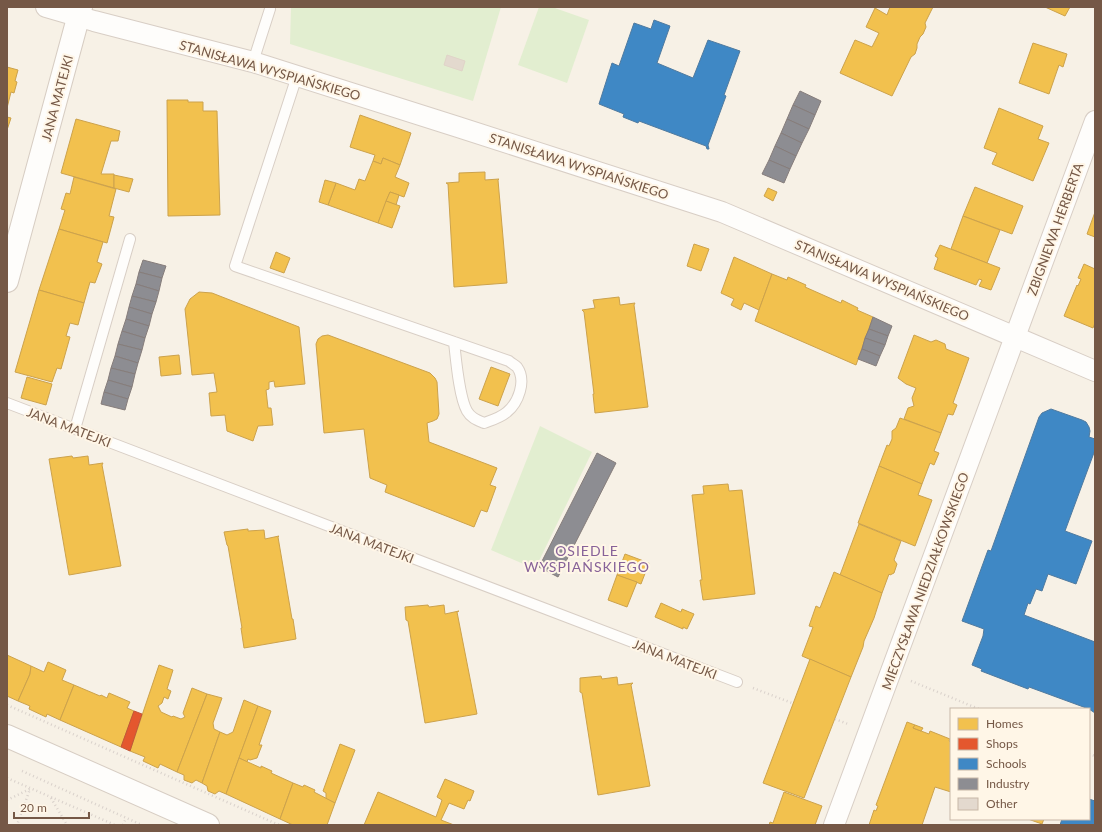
<svg xmlns="http://www.w3.org/2000/svg" width="1102" height="832" viewBox="0 0 1102 832" font-family="Lato,sans-serif">
<rect width="100%" height="100%" fill="#f7f1e6"/>
<g fill="#e2eed0">
<polygon points="291,7 501,7 473,101 290,44"/>
<polygon points="539,7 552,7 589,20 567,83 518,65"/>
<polygon points="540,426 592,452 535,569 491,550"/>
</g>
<g fill="#f2c14e" stroke="#cca24c">
<polygon points="890,7 933,7 925,23 926,27 923,34 920,37 917,44 917,48 915,54 911,57 892,96 840,73 855,40 872,47 879,33 866,27 875,8 887,15"/>
<polygon points="1045,7 1070,7 1065,16"/>
<polygon points="1033,43 1067,54 1063,67 1059,65 1049,94 1019,83"/>
<polygon points="7,67 18,70 15,81 17,82 14,93 11,92 7,108"/>
<polygon points="167,100 188,100 188,102 203,102 203,111 217,111 220,215 168,216"/>
<polygon points="999,108 1043,126 1038,139 1049,143 1033,181 992,164 997,153 984,148"/>
<polygon points="360,115 411,133 400,165 383,158 381,164 373,161 375,155 350,147"/>
<polygon points="7,117 11,118 7,130"/>
<polygon points="76,119 120,131 118,141 111,141 101,174 114,174 114,188 61,173"/>
<polygon points="383,158 400,165 395,177 409,183 404,197 390,192 378,223 328,205 336,183 355,190 359,179 365,181 373,161 381,164"/>
<polygon points="485,172 485,180 499,179 498,180 507,283 454,287 448,184 446,183 459,182 459,173"/>
<polygon points="114,175 133,179 129,192 114,188"/>
<polygon points="74,177 116,189 109,216 114,217 107,243 59,229 65,210 61,209 66,193 70,194"/>
<polygon points="325,180 336,183 328,205 319,202"/>
<polygon points="975,187 1023,206 1012,234 963,216"/>
<polygon points="768,188 777,192 773,201 764,196"/>
<polygon points="390,192 399,195 396,205 386,201"/>
<polygon points="386,201 400,206 392,228 378,223"/>
<polygon points="1095,212 1095,237 1087,234"/>
<polygon points="963,216 1000,230 987,263 951,249"/>
<polygon points="59,229 103,242 97,262 102,264 95,283 90,282 84,303 39,290"/>
<polygon points="694,244 709,249 701,271 687,266"/>
<polygon points="940,245 1000,268 991,290 979,286 982,280 979,279 976,285 934,269 938,258 935,256"/>
<polygon points="276,252 290,258 284,273 270,268"/>
<polygon points="734,257 772,274 759,310 744,303 741,310 731,305 734,299 721,293"/>
<polygon points="1084,264 1095,269 1095,323 1093,328 1064,316 1077,285 1078,286 1081,279 1078,278"/>
<polygon points="772,274 787,280 788,277 806,285 805,287 841,303 842,300 858,308 857,310 873,317 856,365 755,321"/>
<polygon points="39,290 84,303 78,325 70,323 66,336 70,337 61,369 57,368 52,382 15,372"/>
<polygon points="199,292 212,293 299,327 305,384 275,387 274,381 269,382 269,389 266,390 268,408 271,408 273,425 258,426 253,441 227,431 225,415 211,416 209,393 217,392 214,373 192,375 185,309 190,299"/>
<polygon points="619,297 620,305 635,303 634,305 648,407 595,413 593,394 594,394 584,312 582,310 595,308 593,300"/>
<polygon points="328,335 430,373 435,378 437,382 439,414 437,419 433,421 427,423 429,442 497,468 490,485 496,487 487,512 481,510 474,527 385,492 387,485 370,478 364,429 324,433 316,344 318,339 322,336"/>
<polygon points="914,335 931,342 936,340 945,344 946,349 969,358 953,403 957,405 953,415 948,414 941,433 904,419 908,408 914,406 912,398 916,388 906,384 898,378"/>
<polygon points="179,355 181,374 161,376 159,357"/>
<polygon points="491,367 510,374 498,406 479,399"/>
<polygon points="27,377 52,384 46,405 21,398"/>
<polygon points="900,418 941,433 934,451 939,453 934,465 930,463 922,484 879,466 887,445 889,446 892,439 892,431 896,428"/>
<polygon points="72,456 73,458 88,456 89,465 103,463 102,465 121,566 69,575 49,459"/>
<polygon points="879,466 922,484 918,495 932,500 915,546 858,523"/>
<polygon points="728,484 729,491 742,490 755,594 703,600 700,580 702,580 692,495 704,494 703,486"/>
<polygon points="859,524 901,541 894,560 897,564 894,573 890,575 889,574 882,593 840,575"/>
<polygon points="248,529 248,531 264,530 265,539 279,536 278,537 292,619 293,619 296,639 244,648 241,628 242,628 228,546 227,545 224,532"/>
<polygon points="625,554 649,563 641,584 617,575"/>
<polygon points="834,572 882,593 874,618 864,641 863,647 851,677 802,656 813,627 809,626 816,606 820,608"/>
<polygon points="617,575 637,582 627,607 608,600"/>
<polygon points="661,603 681,612 682,609 694,614 687,629 683,627 683,629 655,617"/>
<polygon points="428,605 429,607 444,605 445,614 459,611 457,612 477,714 425,723 408,621 406,620 405,607"/>
<polygon points="7,655 31,666 30,674 18,701 7,696"/>
<polygon points="810,659 851,677 804,798 763,783"/>
<polygon points="48,662 66,670 62,680 74,685 60,720 47,714 46,717 29,709 30,706 18,701 30,674 31,666 44,672"/>
<polygon points="159,665 173,670 167,689 171,691 168,699 164,697 162,703 158,706 161,712 172,717 173,716 181,719 185,717 183,713 192,688 207,694 177,772 160,764 158,768 143,761 145,757 130,751"/>
<polygon points="601,676 602,679 617,677 618,685 633,683 631,685 650,786 598,795 582,693 580,692 580,678"/>
<polygon points="74,685 100,696 101,695 107,698 109,693 130,702 127,708 134,711 121,747 60,720"/>
<polygon points="207,694 222,698 213,723 214,729 220,732 202,783 196,780 192,783 184,780 184,775 177,772"/>
<polygon points="244,700 258,706 226,794 219,791 215,794 208,791 207,786 202,783 220,732 227,735 233,732"/>
<polygon points="258,706 271,711 259,745 262,745 257,758 250,760 248,759 247,762 239,758"/>
<polygon points="907,722 915,725 913,728 929,734 930,731 950,739 949,741 951,742 951,792 935,787 922,825 869,825 874,810 876,811 878,806 876,805"/>
<polygon points="915,725 923,728 921,731 913,728"/>
<polygon points="340,744 355,750 335,803 326,799 326,793 323,791"/>
<polygon points="239,758 261,768 261,766 272,771 271,773 293,783 280,819 226,794"/>
<polygon points="445,779 474,791 470,801 468,800 464,809 449,803 441,820 454,825 364,825 378,792 436,817 442,800 437,797"/>
<polygon points="293,783 303,787 304,785 315,790 314,792 335,803 327,825 293,825 280,819"/>
<polygon points="784,792 822,806 815,825 769,825 770,822 773,823"/>
<polygon points="1028,819 1044,819 1042,824"/>
</g>
<polygon fill="#e4572e" stroke="#c35735" points="134,711 142,714 130,751 121,747"/>
<g fill="#3f88c5" stroke="#4f7a9f">
<polygon points="654,20 670,26 657,63 693,78 708,40 740,51 724,95 726,96 708,145 709,149 707,149 706,146 639,121 638,123 623,117 624,114 599,104 612,63 619,66 634,23 651,29"/>
<polygon points="1051,409 1082,420 1086,422 1089,427 1090,431 1089,437 1095,439 1095,450 1065,531 1092,541 1076,584 1048,574 1042,591 1036,589 1030,604 1028,603 1024,615 1095,642 1095,713 1089,709 1029,687 1028,689 981,671 982,669 972,665 983,636 984,629 962,621 988,550 991,551 1039,417 1042,413"/>
<polygon points="1089,799 1095,801 1095,825 1060,825 1062,819 1089,819"/>
</g>
<g fill="#8d8d92" stroke="#867d7b">
<polygon points="800,91 821,101 815,115 793,105"/>
<polygon points="793,105 815,115 809,129 787,119"/>
<polygon points="787,119 809,129 802,143 781,133"/>
<polygon points="781,133 802,143 796,156 775,146"/>
<polygon points="775,146 796,156 790,169 769,160"/>
<polygon points="769,160 790,169 784,183 762,174"/>
<polygon points="143,260 166,266 162,278 139,272"/>
<polygon points="139,272 162,278 159,291 136,284"/>
<polygon points="136,284 159,291 156,302 132,296"/>
<polygon points="132,296 156,302 152,314 129,307"/>
<polygon points="129,307 152,314 149,326 126,319"/>
<polygon points="873,317 892,326 888,336 869,329"/>
<polygon points="126,319 149,326 145,338 122,331"/>
<polygon points="869,329 888,336 885,345 865,338"/>
<polygon points="122,331 145,338 142,350 118,344"/>
<polygon points="865,338 885,345 880,356 862,349"/>
<polygon points="118,344 142,350 138,363 115,356"/>
<polygon points="862,349 880,356 876,366 858,359"/>
<polygon points="115,356 138,363 135,374 111,368"/>
<polygon points="111,368 135,374 132,387 108,380"/>
<polygon points="108,380 132,387 128,399 104,392"/>
<polygon points="104,392 128,399 125,410 101,404"/>
<polygon points="597,453 616,463 558,577 539,567"/>
</g>
<polygon fill="#e3d9ce" stroke="#e0d4c8" points="447,55 465,61 462,71 444,65"/>
<g fill="none" stroke-linecap="round" stroke-linejoin="round">
<defs>
<g id="lane">
<polyline points="253,62 270,9"/>
<path d="M 297,76 L 235,266 L 509,361 C 511,363 515,365 517,367 C 527,381 518,403 507,412 C 500,418 492,420 484,423 C 477,420 471,418 467,411 C 459,397 456,359 454,342"/>
<polyline points="7,403 737,682"/>
<polyline points="75,429 130,239"/>
</g>
<g id="street">
<polyline points="46,7 94,21 253,62 458,127 722,212 1095,371"/>
<polyline points="834,825 1095,121"/>
</g>
<g id="secondary">
<polyline points="7,281 81,7"/>
<polyline points="7,736 208,825"/>
</g>
</defs>
<use href="#lane" stroke="#d8cec5" stroke-width="12"/>
<use href="#street" stroke="#d8cec5" stroke-width="22"/>
<use href="#secondary" stroke="#d7cdc3" stroke-width="24"/>
<g stroke="#d9d1cb" stroke-width="2.5" stroke-dasharray="1 3" stroke-linecap="butt">
<polyline points="911,681 979,709"/>
<polyline points="753,688 792,703"/>
<polyline points="7,705 279,825"/>
<polyline points="835,719 848,724"/>
<polyline points="1089,754 1095,756"/>
<polyline points="22,771 142,825"/>
<polyline points="7,778 115,825"/>
<polyline points="51,798 67,825"/>
<polyline points="7,800 30,789 17,825"/>
<polyline points="123,825 126,818"/>
</g>
<use href="#lane" stroke="#fefdfb" stroke-width="10"/>
<use href="#street" stroke="#fefdfb" stroke-width="20"/>
<use href="#secondary" stroke="#fefdfb" stroke-width="22"/>
</g>
<g text-anchor="middle" stroke-width="4" stroke-linejoin="round" paint-order="stroke">
<g font-size="13" fill="#755846" stroke="#fff6e7">
<text transform="translate(270 70) rotate(16)" y="5">STANISŁAWA WYSPIAŃSKIEGO</text>
<text transform="translate(57 98) rotate(-75)" y="5">JANA MATEJKI</text>
<text transform="translate(579 166) rotate(18)" y="5">STANISŁAWA WYSPIAŃSKIEGO</text>
<text transform="translate(1055 229) rotate(-70)" y="5">ZBIGNIEWA HERBERTA</text>
<text transform="translate(882 280) rotate(23)" y="5">STANISŁAWA WYSPIAŃSKIEGO</text>
<text transform="translate(69 427) rotate(21)" y="5">JANA MATEJKI</text>
<text transform="translate(372 543) rotate(21)" y="5">JANA MATEJKI</text>
<text transform="translate(925 581) rotate(-70)" y="5">MIECZYSŁAWA NIEDZIAŁKOWSKIEGO</text>
<text transform="translate(675 659) rotate(21)" y="5">JANA MATEJKI</text>
</g>
<g font-size="14" letter-spacing="1" fill="#876299" stroke="#fff6e7">
<text x="587" y="556">OSIEDLE<tspan x="587" dy="16">WYSPIAŃSKIEGO</tspan></text>
</g>
</g>
<rect width="1102" height="832" fill="none" stroke="#755846" stroke-width="16"/>
<rect x="950" y="708" width="140" height="112" fill="#fff6e7" stroke="#c8b7a7"/>
<rect x="958" y="718" width="20" height="12" fill="#f2c14e" stroke="#c8b7a7"/>
<text x="986" y="728" font-size="12" fill="#755846">Homes</text>
<rect x="958" y="738" width="20" height="12" fill="#e4572e" stroke="#c8b7a7"/>
<text x="986" y="748" font-size="12" fill="#755846">Shops</text>
<rect x="958" y="758" width="20" height="12" fill="#3f88c5" stroke="#c8b7a7"/>
<text x="986" y="768" font-size="12" fill="#755846">Schools</text>
<rect x="958" y="778" width="20" height="12" fill="#8d8d92" stroke="#c8b7a7"/>
<text x="986" y="788" font-size="12" fill="#755846">Industry</text>
<rect x="958" y="798" width="20" height="12" fill="#e3d9ce" stroke="#c8b7a7"/>
<text x="986" y="808" font-size="12" fill="#755846">Other</text>
<path d="M14 812v6h75v-6" fill="none" stroke="#755846" stroke-width="2"/>
<text x="20" y="812" font-size="12" fill="#755846" stroke="#fff6e7" stroke-width="3" paint-order="stroke">20 m</text>
</svg>
